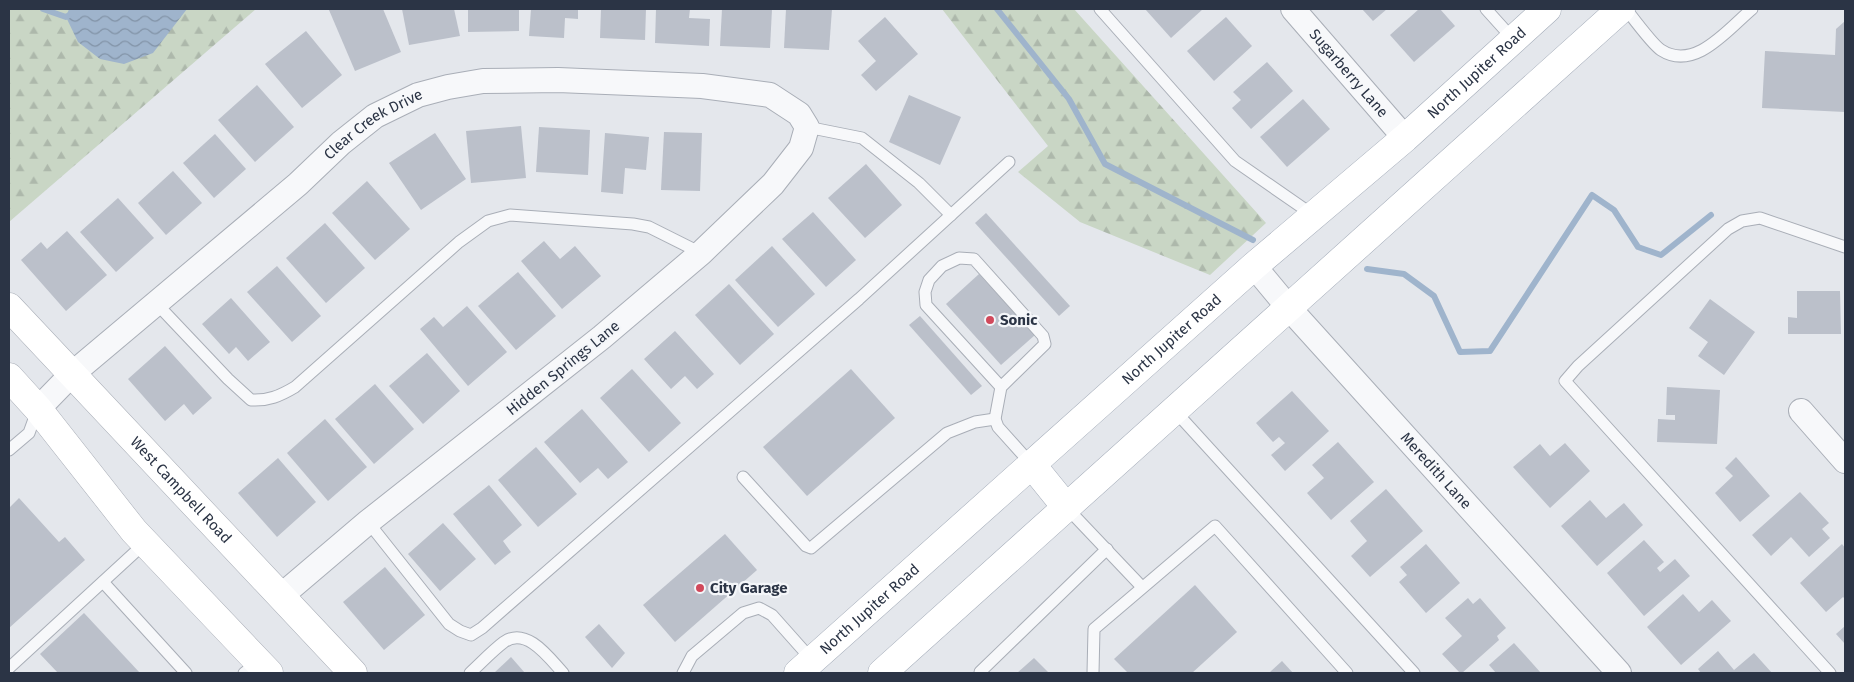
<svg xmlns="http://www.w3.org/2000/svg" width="1854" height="682" viewBox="0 0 1854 682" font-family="'Fira Sans',sans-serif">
<defs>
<pattern id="forest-firs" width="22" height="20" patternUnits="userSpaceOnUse" patternTransform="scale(1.25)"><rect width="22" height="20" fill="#c9d6c5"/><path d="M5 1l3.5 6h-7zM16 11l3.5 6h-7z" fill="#adb8ab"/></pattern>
<pattern id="water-waves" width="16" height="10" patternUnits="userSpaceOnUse" patternTransform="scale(1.25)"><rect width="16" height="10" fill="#9fb4cc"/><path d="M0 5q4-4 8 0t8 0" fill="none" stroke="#8293a7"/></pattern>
</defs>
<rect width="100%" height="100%" fill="#e4e7ec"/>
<g fill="url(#forest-firs)">
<polygon points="9,9 256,9 9,222"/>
<polygon points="942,9 1074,9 1266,223 1210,275 1080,222 1018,172 1048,146"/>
</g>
<polygon fill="url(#water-waves)" points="69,9 187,9 153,53 124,64 100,59 78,42 66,17"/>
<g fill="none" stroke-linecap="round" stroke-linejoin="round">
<g stroke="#9fb4cc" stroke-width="6">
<polyline points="43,9 66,17 79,9"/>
<polyline points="997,9 1069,99 1105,164 1253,240"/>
<polyline points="1367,269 1404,274 1434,296 1460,352 1490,351 1592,195 1614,210 1638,247 1661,255 1711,215"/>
</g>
</g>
<g fill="#bbc0ca">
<polygon points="333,9 383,9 401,52 355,71 329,10"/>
<polygon points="402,9 454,9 460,36 409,45"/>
<polygon points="468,9 519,9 519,31 468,32"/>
<polygon points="531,9 578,9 578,19 565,18 564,38 529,36"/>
<polygon points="601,9 646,9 645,40 600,38"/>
<polygon points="656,9 690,9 689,18 710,19 709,46 655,43"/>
<polygon points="722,9 772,9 770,48 720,46"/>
<polygon points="786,9 832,9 829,50 784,48"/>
<polygon points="1145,9 1203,9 1171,38"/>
<polygon points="1362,9 1387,9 1373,21"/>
<polygon points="1419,9 1440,9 1455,26 1414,62 1390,35"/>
<polygon points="885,17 918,54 876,91 861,75 876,61 858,41"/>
<polygon points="1226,17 1252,46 1214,81 1187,51"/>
<polygon points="1845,21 1845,112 1762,108 1765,51 1835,55 1836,29"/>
<polygon points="306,31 342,75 302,108 265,64"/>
<polygon points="1267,62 1293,91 1251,129 1232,108 1241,100 1233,92"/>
<polygon points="257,85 294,127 255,162 218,120"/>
<polygon points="909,95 961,117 940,165 889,142"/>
<polygon points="1303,99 1330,129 1287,167 1260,137"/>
<polygon points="521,126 526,178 471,183 466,131"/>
<polygon points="539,127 590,130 588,175 536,172"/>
<polygon points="664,132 702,133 700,191 661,190"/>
<polygon points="435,133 466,179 421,210 389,163"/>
<polygon points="605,133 649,137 646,170 625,168 623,194 601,192"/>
<polygon points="215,134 246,169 214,198 183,163"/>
<polygon points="866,164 902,205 865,238 828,198"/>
<polygon points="173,171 202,203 166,235 138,203"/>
<polygon points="367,181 410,229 375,260 332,213"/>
<polygon points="118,198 154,238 116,272 80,232"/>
<polygon points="813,212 856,260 826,287 782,239"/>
<polygon points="986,213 1070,306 1059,316 975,223"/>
<polygon points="325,223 365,268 326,303 286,258"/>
<polygon points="67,231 107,275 66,311 21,260 41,242 47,249"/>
<polygon points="544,241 560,259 575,246 601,276 562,309 521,261"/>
<polygon points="772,246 815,294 778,327 735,280"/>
<polygon points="277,266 321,316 292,342 247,292"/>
<polygon points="518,272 556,316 516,350 478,306"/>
<polygon points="979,274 1035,335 1001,365 946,304"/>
<polygon points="729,284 774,334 740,365 695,315"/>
<polygon points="1797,291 1840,291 1841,334 1788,334 1788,317 1797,318"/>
<polygon points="231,298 270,342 248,361 236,347 229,354 202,324"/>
<polygon points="1710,299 1755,332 1724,375 1698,356 1708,342 1689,328"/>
<polygon points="467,306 507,352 468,386 420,329 434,317 443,327"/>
<polygon points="920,316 982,386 971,395 909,325"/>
<polygon points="675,331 714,374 697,389 685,376 671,389 644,359"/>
<polygon points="165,346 212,398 193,415 184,404 165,421 128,379"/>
<polygon points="427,353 460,391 423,424 389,386"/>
<polygon points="632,369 681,423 649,452 600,398"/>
<polygon points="851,369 895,418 807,496 763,447"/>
<polygon points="375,384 414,429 374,464 335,419"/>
<polygon points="1667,387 1720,390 1717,444 1657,442 1658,419 1675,420 1675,415 1666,415"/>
<polygon points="1292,391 1329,431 1285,471 1271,455 1285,443 1279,437 1273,442 1256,423"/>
<polygon points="582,409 628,462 608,479 598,468 580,483 544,442"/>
<polygon points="325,419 367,467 328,501 287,453"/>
<polygon points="1338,442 1374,482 1331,520 1307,493 1324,478 1312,465"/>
<polygon points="1565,443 1590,471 1550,508 1513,467 1540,444 1550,456"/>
<polygon points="536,447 577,494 538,527 498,480"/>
<polygon points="1736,457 1770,496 1740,522 1715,493 1733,476 1725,468"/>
<polygon points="278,458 316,502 277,537 238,493"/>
<polygon points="489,485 522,525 503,541 511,552 495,565 453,514"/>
<polygon points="1386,489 1423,531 1370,577 1351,556 1367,541 1350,521"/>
<polygon points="1800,492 1829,523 1822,529 1830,538 1809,557 1791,537 1771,556 1752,535"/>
<polygon points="19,498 59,542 65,537 85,560 9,628 9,508"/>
<polygon points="1590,500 1606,518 1624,503 1643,525 1597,566 1561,526"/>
<polygon points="443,523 476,559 440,591 408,554"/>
<polygon points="725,534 757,570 675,642 643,605"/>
<polygon points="1644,540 1664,562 1657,568 1660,572 1675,559 1690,576 1644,616 1607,573"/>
<polygon points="1426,544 1460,583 1426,613 1399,582 1407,575 1400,567"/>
<polygon points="1842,544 1845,548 1845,599 1843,597 1826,612 1800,583"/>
<polygon points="385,567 425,615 384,650 343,602"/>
<polygon points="1195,585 1237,632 1192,673 1128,673 1114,659"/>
<polygon points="1683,594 1699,612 1712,600 1731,621 1681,665 1647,627"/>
<polygon points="1468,598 1473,604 1480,598 1506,628 1497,636 1499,640 1462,673 1460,673 1442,654 1462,636 1445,618"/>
<polygon points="84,613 140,673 58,673 40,654"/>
<polygon points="599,624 625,653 612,668 585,637"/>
<polygon points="1845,626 1845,644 1836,634"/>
<polygon points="1514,643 1541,673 1496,673 1489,665"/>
<polygon points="1718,651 1734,670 1754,653 1772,673 1701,673 1698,669"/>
<polygon points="511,657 525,673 494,673"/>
<polygon points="1034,658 1049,673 1017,673"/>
<polygon points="1282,661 1293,673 1269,673"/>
</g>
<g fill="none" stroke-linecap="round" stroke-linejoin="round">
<defs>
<g id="lane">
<polyline points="1100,9 1235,161 1313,215"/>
<polyline points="1486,9 1513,39"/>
<path d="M 1626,9 C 1633,18 1653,45 1661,50 C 1695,72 1728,29 1752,9"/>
<polyline points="807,127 862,138 919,183 951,215"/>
<path d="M 155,302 L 228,379 L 251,400 C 268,401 280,396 295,387 L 459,242 L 488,221 L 510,215 L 633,224 L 649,227 L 701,253"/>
<polyline points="1001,387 1045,344 1043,336 974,259 959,258 942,266 929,280 925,292 926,305 1001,387 995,419 998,427 1032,465"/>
<polyline points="1174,410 1414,673"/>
<polyline points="9,450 29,433 37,411"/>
<polyline points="743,477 806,546 811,548 947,433 975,422 995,419"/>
<polyline points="1066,507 1142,587"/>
<polyline points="368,522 449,624 460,631 471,635 482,628 859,299 1009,162"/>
<polyline points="103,582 186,673"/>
<polyline points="9,668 145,543"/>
<polyline points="980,672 1107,549"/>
<polyline points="244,673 258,662"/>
<path d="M 470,673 C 481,663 492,651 504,642 C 527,626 550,659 563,673"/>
<polyline points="683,673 692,656 743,613 759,608 772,615 812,660"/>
<polyline points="1093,673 1094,629 1215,526 1347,673"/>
<polyline points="1830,673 1565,381 1578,366 1728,229 1742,221 1760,218 1845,247"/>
</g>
<g id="street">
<path id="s1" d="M 1293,9 L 1405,138"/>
<path id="s2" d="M 1254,266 L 1288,307 L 1619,673"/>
<path id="s3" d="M 38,409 L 72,374 L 298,184 L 341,143 L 375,116 L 418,95 L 448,87 L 483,81 L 558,80 L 702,86 L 770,95 L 799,114 L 807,127 L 801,148 L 773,184 L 701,253 L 602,337 L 368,522 L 281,596"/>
<polyline points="1801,411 1845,461"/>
</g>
<g id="secondary">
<path id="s4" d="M 9,307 L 353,673"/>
<polyline points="9,377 38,409 134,531 269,673"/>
</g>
<g id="primary">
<polyline points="1032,465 1066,507"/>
<path id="s5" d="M 798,673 L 1254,266 L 1405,138 L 1547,9"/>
<polyline points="882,673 1621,9"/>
</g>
</defs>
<use href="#lane" stroke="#a9aeb7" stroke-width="13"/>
<use href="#street" stroke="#a9aeb7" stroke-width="26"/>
<use href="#secondary" stroke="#a9aeb7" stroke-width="29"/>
<use href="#primary" stroke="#a3abb8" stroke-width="29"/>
<use href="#lane" stroke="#f7f8fa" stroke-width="11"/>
<use href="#street" stroke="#f7f8fa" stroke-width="24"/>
<use href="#secondary" stroke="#fff" stroke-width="28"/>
<use href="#primary" stroke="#fff" stroke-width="28"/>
</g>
<g fill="#d1495b" stroke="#f4f6f9" stroke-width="2">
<circle cx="990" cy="320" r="5"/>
<circle cx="700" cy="588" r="5"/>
</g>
<g text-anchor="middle" stroke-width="4.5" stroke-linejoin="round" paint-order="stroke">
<g font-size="15" fill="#2b3445" stroke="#f4f6f9">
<text dy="5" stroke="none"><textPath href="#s1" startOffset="85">Sugarberry Lane</textPath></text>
<text dy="5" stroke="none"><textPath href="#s5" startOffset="906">North Jupiter Road</textPath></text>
<text dy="5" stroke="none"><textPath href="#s3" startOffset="441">Clear Creek Drive</textPath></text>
<text dy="5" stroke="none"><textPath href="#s5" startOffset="501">North Jupiter Road</textPath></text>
<text transform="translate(563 368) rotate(-39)" y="5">Hidden Springs Lane</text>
<text dy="5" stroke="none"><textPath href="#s2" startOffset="274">Meredith Lane</textPath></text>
<text dy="5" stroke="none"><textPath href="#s4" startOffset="251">West Campbell Road</textPath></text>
<text dy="5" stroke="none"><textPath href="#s5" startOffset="96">North Jupiter Road</textPath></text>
</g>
<g font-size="15" font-weight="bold" fill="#2b3445" stroke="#f4f6f9" text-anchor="start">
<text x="1000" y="325">Sonic</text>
<text x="710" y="593">City Garage</text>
</g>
</g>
<rect width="1854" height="682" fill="none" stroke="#2b3445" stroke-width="20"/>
</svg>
